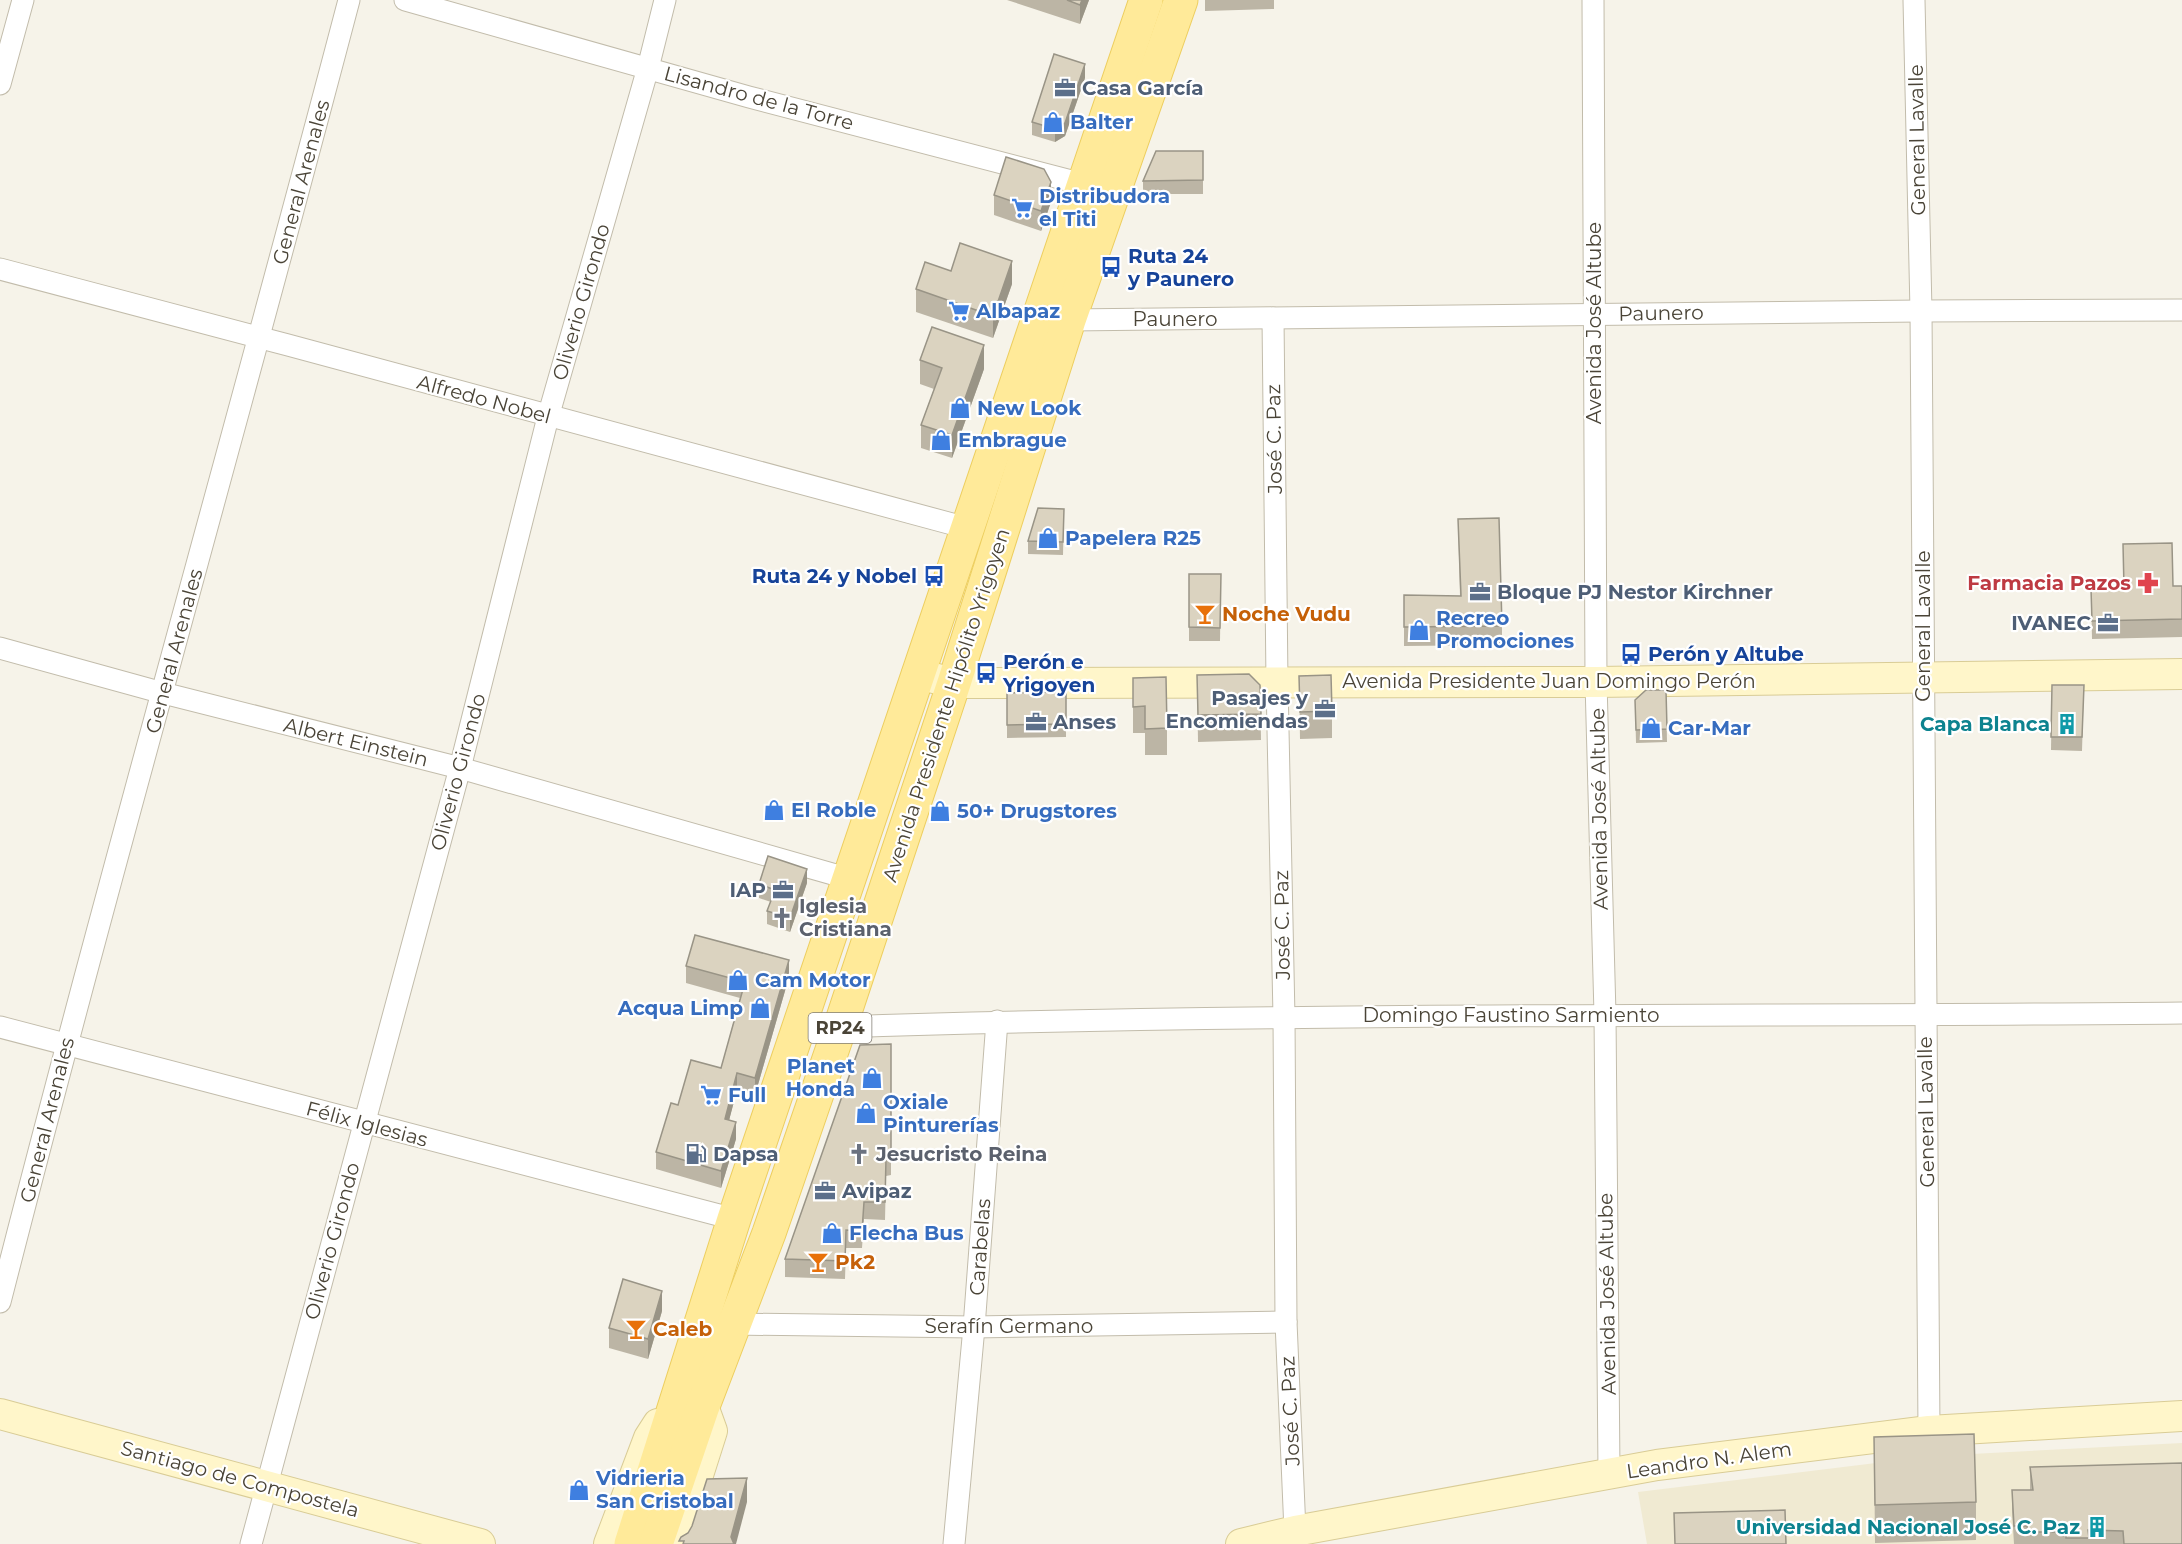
<svg xmlns="http://www.w3.org/2000/svg" width="2182" height="1544" viewBox="0 0 2182 1544" font-family="Montserrat,sans-serif">
<rect width="100%" height="100%" fill="#f6f3e9"/>
<polygon fill="#f0ead2" points="2182,1443 2182,1544 1647,1544 1638,1492 1933,1456"/>
<g fill="none" stroke-linecap="round" stroke-linejoin="round">
<defs>
<g id="street">
<polyline points="405,0 749,97 1094,187"/>
<polyline points="1593,0 1596,682 1605,1014 1609,1473"/>
<polyline points="1914,0 1921,311 1929,1431"/>
<polyline points="0,84 23,0"/>
<path d="M 0,269 C 323,353 645,442 967,528"/>
<polyline points="1273,318 1277,682 1284,1017 1286,1322 1295,1531"/>
<polyline points="1069,320 1921,311 2182,310"/>
<polyline points="0,648 163,693 460,768 850,879"/>
<polyline points="0,1027 734,1219"/>
<path d="M 840,1027 C 1287,1012 1735,1017 2182,1013"/>
<path d="M 0,1302 C 111,867 235,434 349,0"/>
<polyline points="733,1324 974,1327 1286,1322"/>
<polyline points="251,1544 460,768 548,417 648,68 665,0"/>
<polyline points="954,1544 974,1327 997,1021"/>
</g>
<g id="secondary">
<polyline points="917,674 954,683 1596,682 2182,674"/>
<polyline points="0,1414 480,1544"/>
<polyline points="609,1544 649,1438 658,1424"/>
<polyline points="676,1544 712,1431 703,1406"/>
<polyline points="1241,1544 1295,1531 1657,1465 1929,1431 2182,1416"/>
</g>
<g id="primary">
<polyline points="631,1544 734,1219 1146,0"/>
<polyline points="656,1544 703,1406 769,1233 840,1027 954,683 1069,320 1181,0"/>
</g>
</defs>
<use href="#street" stroke="#c2bcab" stroke-width="23"/>
<use href="#secondary" stroke="#d9cc96" stroke-width="32"/>
<use href="#primary" stroke="#edce5f" stroke-width="35"/>
<use href="#street" stroke="#fff" stroke-width="21"/>
<use href="#secondary" stroke="#fff6ca" stroke-width="30"/>
<use href="#primary" stroke="#ffea99" stroke-width="33"/>
</g>
<g fill="#bcb5a5">
<polygon points="1007,0 1089,0 1080,24"/>
<polygon points="1205,0 1274,0 1274,9 1205,11"/>
<polygon points="1085,78 1065,136 1055,142 1032,135 1032,122"/>
<polygon points="1203,151 1203,194 1143,194 1143,181"/>
<polygon points="994,195 1051,202 1041,231 994,215"/>
<polygon points="951,271 1012,284 993,338 916,312 916,289"/>
<polygon points="920,360 984,369 952,458 921,448 921,425 934,389 920,384"/>
<polygon points="1064,509 1063,555 1028,554 1028,541"/>
<polygon points="1458,519 1502,626 1502,645 1404,646 1404,595 1460,596"/>
<polygon points="1189,574 1221,574 1220,641 1189,641"/>
<polygon points="2182,586 2182,637 2092,639 2091,589"/>
<polygon points="1197,675 1260,685 1261,740 1198,742"/>
<polygon points="1299,676 1332,711 1332,738 1300,739"/>
<polygon points="1133,678 1167,728 1167,755 1145,755 1145,733 1133,733"/>
<polygon points="2052,685 2084,685 2082,751 2051,750"/>
<polygon points="1666,690 1667,742 1636,743 1635,700"/>
<polygon points="1066,692 1066,737 1007,738 1007,693"/>
<polygon points="807,883 790,932 767,924 767,911 771,902 759,898 759,884"/>
<polygon points="686,966 789,977 755,1095 737,1090 729,1120 736,1139 721,1188 656,1169 656,1152 721,1068 740,998 686,983"/>
<polygon points="891,1044 891,1175 886,1176 885,1220 864,1219 862,1248 846,1248 845,1279 785,1277 785,1259"/>
<polygon points="662,1311 648,1359 609,1348 609,1328"/>
<polygon points="1874,1437 1976,1502 1976,1540 1875,1543"/>
<polygon points="2030,1467 2182,1544 2014,1544 2012,1510 2012,1490 2030,1490"/>
</g>
<g fill="#999486">
<polygon points="1082,0 1089,0 1080,24 1080,5"/>
<polygon points="1085,64 1085,78 1065,136 1055,142 1055,129"/>
<polygon points="1051,182 1051,202 1041,231 1041,211"/>
<polygon points="1012,261 1012,284 993,338 993,316"/>
<polygon points="984,345 984,369 952,458 952,435"/>
<polygon points="807,869 807,883 790,932 790,918"/>
<polygon points="789,960 789,977 755,1095 755,1078"/>
<polygon points="737,1073 737,1090 725,1136 725,1119"/>
<polygon points="736,1122 736,1139 721,1188 721,1171"/>
<polygon points="662,1291 662,1311 648,1359 648,1339"/>
<polygon points="747,1478 747,1502 736,1544 731,1544 731,1537"/>
</g>
<g fill="#dbd3c0" stroke="#999486" stroke-width="1.5">
<polygon points="1067,0 1082,0 1080,5"/>
<polygon points="1054,54 1085,64 1065,123 1055,129 1032,122"/>
<polygon points="1156,151 1203,151 1203,180 1143,181"/>
<polygon points="1006,157 1044,169 1051,182 1041,211 994,195"/>
<polygon points="960,243 1012,261 993,316 916,289 925,262 951,271"/>
<polygon points="932,327 984,345 952,435 921,425 942,368 920,360"/>
<polygon points="1038,508 1064,509 1063,542 1028,541"/>
<polygon points="1499,518 1502,626 1404,627 1404,595 1461,596 1458,519"/>
<polygon points="2172,543 2173,586 2182,586 2182,619 2092,621 2091,589 2124,588 2123,544"/>
<polygon points="1189,574 1221,574 1220,628 1189,627"/>
<polygon points="1249,674 1260,685 1261,714 1198,715 1197,675"/>
<polygon points="1331,675 1332,711 1300,712 1299,676"/>
<polygon points="1166,677 1167,728 1145,729 1145,706 1133,707 1133,678"/>
<polygon points="2052,685 2084,685 2082,737 2051,737"/>
<polygon points="1646,690 1666,690 1667,729 1636,730 1635,700"/>
<polygon points="1066,692 1066,724 1007,725 1007,693"/>
<polygon points="768,856 807,869 790,918 767,911 775,890 759,884"/>
<polygon points="695,935 789,960 755,1078 737,1073 725,1119 736,1122 721,1171 656,1152 671,1103 678,1105 691,1060 721,1068 745,982 686,966"/>
<polygon points="891,1044 891,1158 886,1158 885,1202 864,1202 862,1231 846,1230 845,1261 785,1259 860,1045"/>
<polygon points="623,1279 662,1291 648,1339 609,1328"/>
<polygon points="1974,1434 1976,1502 1875,1505 1874,1437"/>
<polygon points="2182,1463 2182,1544 2124,1544 2123,1531 2088,1530 2089,1538 2066,1538 2066,1532 2028,1532 2027,1526 2014,1526 2012,1490 2033,1490 2030,1467"/>
<polygon points="747,1478 731,1537 734,1544 683,1544 684,1541 679,1541 681,1537 688,1533 692,1526 707,1479"/>
<polygon points="1785,1510 1786,1544 1675,1544 1674,1513"/>
</g>
<defs>
<symbol id="office-bare" viewBox="-9 -9 18 18"><path d="M-6-3h4V-5.5h4V-3h4V5H-6ZM-1-4.5V-3h2v-1.5ZM-6 0V1H6V0Z" fill="#5c6f8a" stroke="#fff" stroke-width="2.5" paint-order="stroke"/></symbol>
<symbol id="shop-bare" viewBox="-9 -9 18 18"><path d="M-5-2.5h2.3a2.7 3.5 0 0 1 5.4 0H5L5.5 6h-11ZM-1.5-2.5h3a1.5 2.3 0 0 0-3 0Z" fill="#3f7fe0" stroke="#fff" stroke-width="2.5" paint-order="stroke"/></symbol>
<symbol id="supermarket-bare" viewBox="-9 -9 18 18"><path d="M-6-5.5h2.5l.6 2H6L4.5 2H-2.5L-4.4-4H-6ZM-1.5 3.2a1.3 1.3 0 1 0 .1 0ZM3 3.2a1.3 1.3 0 1 0 .1 0Z" fill="#3f7fe0" stroke="#fff" stroke-width="2.5" paint-order="stroke"/></symbol>
<symbol id="bus-bare" viewBox="-9 -9 18 18"><path d="M-5-6H5V4H4V6H2V4H-2V6H-4V4H-5ZM-3.5-4V0h7V-4ZM-3.5 1.2v1.5H-2V1.2ZM2 1.2v1.5H3.5V1.2Z" fill="#1a4fb4" stroke="#fff" stroke-width="2.5" paint-order="stroke"/></symbol>
<symbol id="pharmacy-bare" viewBox="-9 -9 18 18"><path d="M-2-6h4v4h4v4h-4v4h-4v-4h-4v-4h4Z" fill="#e0444e" stroke="#fff" stroke-width="2.5" paint-order="stroke"/></symbol>
<symbol id="bar-bare" viewBox="-9 -9 18 18"><path d="M-6-5H6L.8 .8V4.5H3.5V6h-7V4.5H-.8V.8Z" fill="#e8710a" stroke="#fff" stroke-width="2.5" paint-order="stroke"/></symbol>
<symbol id="building-bare" viewBox="-9 -9 18 18"><path d="M-4-6H4V6H1V3H-1V6H-4ZM-2.5-4.3h1.7v1.8h-1.7ZM.8-4.3h1.7v1.8H.8ZM-2.5-1h1.7V.8h-1.7ZM.8-1h1.7V.8H.8Z" fill="#0f9aa8" stroke="#fff" stroke-width="2.5" paint-order="stroke"/></symbol>
<symbol id="church-bare" viewBox="-9 -9 18 18"><path d="M-1.2-6h2.4v3.5h3.3v2.4h-3.3V6h-2.4V-.1h-3.3v-2.4h3.3Z" fill="#6b7280" stroke="#fff" stroke-width="2.5" paint-order="stroke"/></symbol>
<symbol id="fuel-bare" viewBox="-9 -9 18 18"><path d="M-5.5-6h7V0h2V4h1.3V-2.5L3-4.5l.8-.8L6-3V5H2.5V1h-1V6h-7ZM-4.2-4.7v3.2H.2V-4.7Z" fill="#5c6f8a" stroke="#fff" stroke-width="2.5" paint-order="stroke"/></symbol>
</defs>
<g fill-rule="evenodd">
<use href="#office-bare" x="1050" y="73" width="30" height="30"/>
<use href="#shop-bare" x="1038" y="107" width="30" height="30"/>
<use href="#supermarket-bare" x="1007" y="193" width="30" height="30"/>
<use href="#bus-bare" x="1096" y="252" width="30" height="30"/>
<use href="#supermarket-bare" x="944" y="296" width="30" height="30"/>
<use href="#shop-bare" x="945" y="393" width="30" height="30"/>
<use href="#shop-bare" x="926" y="425" width="30" height="30"/>
<use href="#shop-bare" x="1033" y="523" width="30" height="30"/>
<use href="#bus-bare" x="919" y="561" width="30" height="30"/>
<use href="#pharmacy-bare" x="2133" y="568" width="30" height="30"/>
<use href="#office-bare" x="1465" y="577" width="30" height="30"/>
<use href="#bar-bare" x="1190" y="599" width="30" height="30"/>
<use href="#office-bare" x="2093" y="608" width="30" height="30"/>
<use href="#shop-bare" x="1404" y="615" width="30" height="30"/>
<use href="#bus-bare" x="1616" y="639" width="30" height="30"/>
<use href="#bus-bare" x="971" y="658" width="30" height="30"/>
<use href="#office-bare" x="1310" y="694" width="30" height="30"/>
<use href="#office-bare" x="1021" y="707" width="30" height="30"/>
<use href="#building-bare" x="2052" y="709" width="30" height="30"/>
<use href="#shop-bare" x="1636" y="713" width="30" height="30"/>
<use href="#shop-bare" x="759" y="795" width="30" height="30"/>
<use href="#shop-bare" x="925" y="796" width="30" height="30"/>
<use href="#office-bare" x="768" y="875" width="30" height="30"/>
<use href="#church-bare" x="767" y="903" width="30" height="30"/>
<use href="#shop-bare" x="723" y="965" width="30" height="30"/>
<use href="#shop-bare" x="745" y="993" width="30" height="30"/>
<use href="#shop-bare" x="857" y="1063" width="30" height="30"/>
<use href="#supermarket-bare" x="696" y="1080" width="30" height="30"/>
<use href="#shop-bare" x="851" y="1098" width="30" height="30"/>
<use href="#fuel-bare" x="681" y="1139" width="30" height="30"/>
<use href="#church-bare" x="844" y="1139" width="30" height="30"/>
<use href="#office-bare" x="810" y="1176" width="30" height="30"/>
<use href="#shop-bare" x="817" y="1218" width="30" height="30"/>
<use href="#bar-bare" x="803" y="1247" width="30" height="30"/>
<use href="#bar-bare" x="621" y="1314" width="30" height="30"/>
<use href="#shop-bare" x="564" y="1475" width="30" height="30"/>
<use href="#building-bare" x="2082" y="1512" width="30" height="30"/>
</g>
<g text-anchor="middle" stroke-width="4.5" stroke-linejoin="round" paint-order="stroke">
<rect fill="#fff" stroke="#807c73" stroke-width="1.5" x="808.5" y="1013" width="63" height="30" rx="4.5"/>
<g font-size="18" font-weight="bold" fill="#4a4437">
<text x="840" y="1034">RP24</text>
</g>
<g font-size="20" font-weight="bold" fill="#4e5e75" stroke="#fff" text-anchor="start">
<text x="1082" y="95">Casa García</text>
<text x="1497" y="599">Bloque PJ Nestor Kirchner</text>
<text x="2091" y="630" text-anchor="end">IVANEC</text>
<text x="1308" y="705" text-anchor="end">Pasajes y<tspan x="1308" dy="23">Encomiendas</tspan></text>
<text x="1053" y="729">Anses</text>
<text x="766" y="897" text-anchor="end">IAP</text>
<text x="713" y="1161">Dapsa</text>
<text x="842" y="1198">Avipaz</text>
</g>
<g font-size="20" fill="#4a4437" stroke="#fff">
<text transform="translate(759 98) rotate(15)" y="7">Lisandro de la Torre</text>
<text transform="translate(1917 140) rotate(-91)" y="7">General Lavalle</text>
<text transform="translate(301 182) rotate(-75)" y="7">General Arenales</text>
<text transform="translate(581 302) rotate(-74)" y="7">Oliverio Girondo</text>
<text transform="translate(1661 313) rotate(-1)" y="7">Paunero</text>
<text x="1175" y="326">Paunero</text>
<text transform="translate(1594 323) rotate(-90)" y="7">Avenida José Altube</text>
<text transform="translate(484 399) rotate(15)" y="7">Alfredo Nobel</text>
<text transform="translate(1274 439) rotate(-91)" y="7">José C. Paz</text>
<text transform="translate(1923 626) rotate(-90)" y="7">General Lavalle</text>
<text transform="translate(174 651) rotate(-75)" y="7">General Arenales</text>
<text x="1549" y="688">Avenida Presidente Juan Domingo Perón</text>
<text transform="translate(946 705) rotate(-72)" y="7">Avenida Presidente Hipólito Yrigoyen</text>
<text transform="translate(356 742) rotate(14)" y="7">Albert Einstein</text>
<text transform="translate(458 772) rotate(-75)" y="7">Oliverio Girondo</text>
<text transform="translate(1599 809) rotate(-91)" y="7">Avenida José Altube</text>
<text transform="translate(1282 925) rotate(-91)" y="7">José C. Paz</text>
<text x="1511" y="1022">Domingo Faustino Sarmiento</text>
<text transform="translate(1926 1112) rotate(-91)" y="7">General Lavalle</text>
<text transform="translate(47 1120) rotate(-76)" y="7">General Arenales</text>
<text transform="translate(367 1124) rotate(15)" y="7">Félix Iglesias</text>
<text transform="translate(332 1241) rotate(-75)" y="7">Oliverio Girondo</text>
<text transform="translate(980 1247) rotate(-86)" y="7">Carabelas</text>
<text transform="translate(1607 1294) rotate(-91)" y="7">Avenida José Altube</text>
<text x="1009" y="1333">Serafín Germano</text>
<text transform="translate(1290 1411) rotate(-93)" y="7">José C. Paz</text>
<text transform="translate(1709 1460) rotate(-8)" y="7">Leandro N. Alem</text>
<text transform="translate(240 1479) rotate(15)" y="7">Santiago de Compostela</text>
</g>
<g font-size="20" font-weight="bold" fill="#366cbe" stroke="#fff" text-anchor="start">
<text x="1070" y="129">Balter</text>
<text x="1039" y="203">Distribudora<tspan x="1039" dy="23">el Titi</tspan></text>
<text x="976" y="318">Albapaz</text>
<text x="977" y="415">New Look</text>
<text x="958" y="447">Embrague</text>
<text x="1065" y="545">Papelera R25</text>
<text x="1436" y="625">Recreo<tspan x="1436" dy="23">Promociones</tspan></text>
<text x="1668" y="735">Car-Mar</text>
<text x="791" y="817">El Roble</text>
<text x="957" y="818">50+ Drugstores</text>
<text x="755" y="987">Cam Motor</text>
<text x="743" y="1015" text-anchor="end">Acqua Limp</text>
<text x="855" y="1073" text-anchor="end">Planet<tspan x="855" dy="23">Honda</tspan></text>
<text x="728" y="1102">Full</text>
<text x="883" y="1109">Oxiale<tspan x="883" dy="23">Pinturerías</tspan></text>
<text x="849" y="1240">Flecha Bus</text>
<text x="596" y="1485">Vidrieria<tspan x="596" dy="23">San Cristobal</tspan></text>
</g>
<g font-size="20" font-weight="bold" fill="#164399" stroke="#fff" text-anchor="start">
<text x="1128" y="263">Ruta 24<tspan x="1128" dy="23">y Paunero</tspan></text>
<text x="917" y="583" text-anchor="end">Ruta 24 y Nobel</text>
<text x="1648" y="661">Perón y Altube</text>
<text x="1003" y="669">Perón e<tspan x="1003" dy="23">Yrigoyen</tspan></text>
</g>
<g font-size="20" font-weight="bold" fill="#be3a42" stroke="#fff" text-anchor="end">
<text x="2131" y="590">Farmacia Pazos</text>
</g>
<g font-size="20" font-weight="bold" fill="#c56008" stroke="#fff" text-anchor="start">
<text x="1222" y="621">Noche Vudu</text>
<text x="835" y="1269">Pk2</text>
<text x="653" y="1336">Caleb</text>
</g>
<g font-size="20" font-weight="bold" fill="#0d838f" stroke="#fff" text-anchor="end">
<text x="2050" y="731">Capa Blanca</text>
<text x="2080" y="1534">Universidad Nacional José C. Paz</text>
</g>
<g font-size="20" font-weight="bold" fill="#5b616d" stroke="#fff" text-anchor="start">
<text x="799" y="913">Iglesia<tspan x="799" dy="23">Cristiana</tspan></text>
<text x="876" y="1161">Jesucristo Reina</text>
</g>
</g>
</svg>
